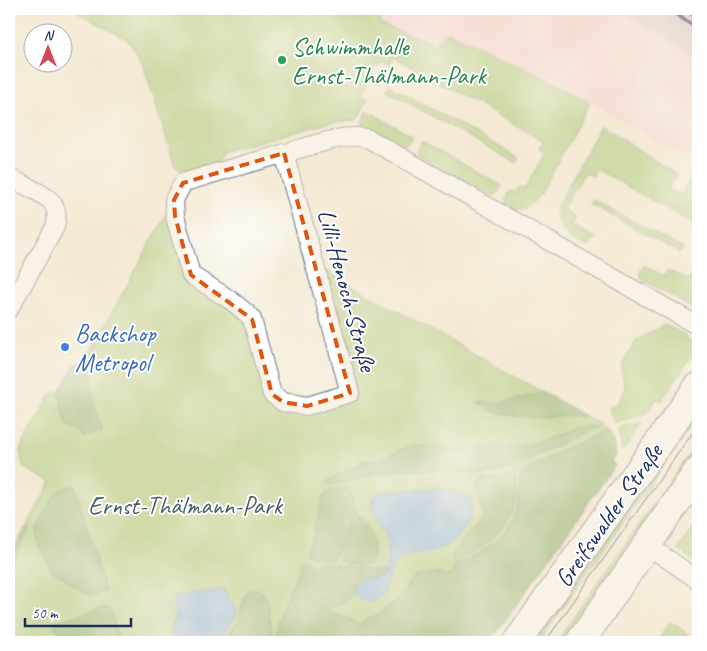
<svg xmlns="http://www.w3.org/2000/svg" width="707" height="651" viewBox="0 0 707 651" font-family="Caveat,sans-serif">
<rect width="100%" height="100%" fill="#fff"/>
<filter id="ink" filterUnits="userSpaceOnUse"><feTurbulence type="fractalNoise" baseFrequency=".02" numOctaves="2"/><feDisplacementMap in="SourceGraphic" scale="10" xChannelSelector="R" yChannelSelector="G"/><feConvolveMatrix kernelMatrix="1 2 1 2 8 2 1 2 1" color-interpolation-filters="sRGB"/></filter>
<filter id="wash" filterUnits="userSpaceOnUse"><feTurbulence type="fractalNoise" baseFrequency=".0096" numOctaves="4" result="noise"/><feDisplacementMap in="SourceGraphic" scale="20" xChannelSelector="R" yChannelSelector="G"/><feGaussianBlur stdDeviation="1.12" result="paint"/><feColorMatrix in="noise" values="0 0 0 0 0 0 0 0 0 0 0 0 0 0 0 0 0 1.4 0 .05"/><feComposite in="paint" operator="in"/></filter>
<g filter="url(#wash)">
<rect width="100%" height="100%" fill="#f4ead4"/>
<g fill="#f7cfd5">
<polygon points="347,9 371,9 367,17"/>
<polygon points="384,9 618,9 698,58 698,166 610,113 555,83 448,32 435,45 379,24"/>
</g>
<polygon fill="#d2bdc8" points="618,9 698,9 698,58"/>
<g fill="#a4cb76" stroke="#607d6a">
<path d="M 72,9 L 347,9 L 367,17 L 371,9 L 384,9 L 379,24 L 435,44 L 448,32 L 555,83 L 590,102 L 540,195 L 525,209 L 516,209 L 506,204 L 506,200 L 510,191 L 515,193 L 519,187 L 525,189 L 545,152 L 539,149 L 543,141 L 393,57 L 389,65 L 383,62 L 374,67 L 360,96 L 368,100 L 357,120 L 333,122 L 223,151 L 214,167 C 200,171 186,178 175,166 L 144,67 L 135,50 L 126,39 Z"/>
<polygon points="391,86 519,158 516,163 387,91"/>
<polygon points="368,111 412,136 408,143 403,146 361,123"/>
<path d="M 601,125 L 677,175 L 669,186 L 670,189 C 681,199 683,192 689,182 L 698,187 L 698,226 L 596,169 L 593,176 L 585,172 L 563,209 L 576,217 L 572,225 L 596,238 L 588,247 C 569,241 557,229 556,208 Z"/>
<polygon points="422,141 502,186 498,193 494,197 417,154 417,149"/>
<polygon points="594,200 683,249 680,253 591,204"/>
<polygon points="167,213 187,279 227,303 245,322 269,398 355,395 325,272 328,272 601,425 612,437 616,455 611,462 615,465 490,642 9,642 9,558 51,482 23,467 21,457 21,447 52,393 59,393 75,365 85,361"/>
<polygon points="698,262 698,311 641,279 640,273 644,265 664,276 668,270 689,280"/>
<polygon points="665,324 686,336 696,348 696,350 661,401 657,398 647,413 616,423 613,421 614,417 611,416 609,407 617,405 625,388 621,367 636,341"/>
<polygon points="698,400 698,416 539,642 527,642"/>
<polygon points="642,423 623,451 618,435 621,428"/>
<polygon points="698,441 698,458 568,642 556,642"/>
<polygon points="698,520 698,564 678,549"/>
<polygon points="670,622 680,628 698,642 657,642"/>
</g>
<g fill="#83af67" stroke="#4f6f62">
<path d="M 96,342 L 100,344 C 98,350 96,356 94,363 C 88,385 95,410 103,430 L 84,437 L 83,434 L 71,427 L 68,428 L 59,393 L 75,365 L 85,362 Z"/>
<path d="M 544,393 L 585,416 C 577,416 569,415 561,416 C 557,416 553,417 549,417 C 532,419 489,416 479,401 C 507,407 518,396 544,393 Z"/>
<path d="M 586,426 L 599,427 C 588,430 578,434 567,440 C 544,451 523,466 498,472 C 481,476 465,472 448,471 C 435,470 422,470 409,470 C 383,471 356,479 330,485 L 326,482 L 364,461 L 382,458 L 412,445 L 434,447 L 459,450 L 477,447 L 518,447 L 539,442 L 575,428 Z"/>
<path d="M 607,432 L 612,437 L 616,455 L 611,462 L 615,465 L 507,618 C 499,628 491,636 479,642 L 279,642 L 278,641 C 271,625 296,578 302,561 L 307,560 L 310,563 C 308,586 315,603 336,614 C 341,617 347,618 351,620 C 355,623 356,625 362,625 L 365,619 L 376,616 L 393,603 L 394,604 L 404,593 L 403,592 C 417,571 414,577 437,572 L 443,576 L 451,575 L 453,571 L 454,566 C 481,553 512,537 518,504 C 520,493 518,480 525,471 C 551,455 578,441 607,432 Z"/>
<path d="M 512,476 L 515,478 C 525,520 486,547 453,562 L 452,554 L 484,516 L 477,486 L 479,483 L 482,481 Z"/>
<polygon points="75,485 105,592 90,595 82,591 77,587 70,584 63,576 55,573 48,564 46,555 39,547 37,528 54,497 60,490"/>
<polygon points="347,488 350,491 357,513 351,519 333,559 330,560 309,556 306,552 313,536 324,496 330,491"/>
<path d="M 358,516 L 360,516 C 368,524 383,561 365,565 C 359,567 348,563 342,562 L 340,561 L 338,555 L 350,525 Z"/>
<polygon points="26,527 30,528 9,567 9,558"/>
<path d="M 317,562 L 384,572 L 384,574 L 376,578 L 364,578 L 353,589 L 354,594 C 348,598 341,605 334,606 C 320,608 310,579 312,568 C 312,564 314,564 317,562 Z"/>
<path d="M 251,589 C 268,587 268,608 269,619 C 269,623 272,627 272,631 C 272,634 270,639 268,642 L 223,642 L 240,619 L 242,605 L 247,592 Z"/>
<polygon points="106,607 110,610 119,642 95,642 92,640 67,637 55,628 55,622"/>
</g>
<g fill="#74ace3" stroke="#486ea0">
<path d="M 421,489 C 440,489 455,488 471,500 C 471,504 472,508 471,512 C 469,522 458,537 450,543 C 443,548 433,551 425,553 C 416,554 406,553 399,559 C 394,563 389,577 386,583 C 385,588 384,594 381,597 C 371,606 356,601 353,589 C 360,574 364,581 376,578 C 377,578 383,574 384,574 C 388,563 389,550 386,539 C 382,526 358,499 382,492 C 394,489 409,490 421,489 Z"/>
<polygon points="223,589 238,614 218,642 180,642 170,634 175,615 174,597"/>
</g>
</g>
<g filter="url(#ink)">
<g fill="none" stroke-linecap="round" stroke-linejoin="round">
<defs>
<g id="street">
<path d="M 284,153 L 350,393 L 307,406 L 283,402 L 272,394 L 252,319 C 235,300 212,289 191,275 L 175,216 L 174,200 L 183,183 C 216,172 250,163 283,154 C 305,148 348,131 369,139 L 698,326"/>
<path d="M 9,177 C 19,183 48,195 53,204 C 57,211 57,220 55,227 L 9,309"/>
<polyline points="647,545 698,580"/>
</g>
<g id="primary">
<polyline points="517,642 698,387"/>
<polyline points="580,642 698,471"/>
</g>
</defs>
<use href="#street" stroke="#677087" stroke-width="20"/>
<use href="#primary" stroke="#677087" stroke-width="30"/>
<use href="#street" stroke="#fff" stroke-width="18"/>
<use href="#primary" stroke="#fff" stroke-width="28"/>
<polyline stroke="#1b2f5e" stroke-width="1" points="545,642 698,425"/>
<g stroke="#1b2f5e" stroke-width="4">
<polyline points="669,9 698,29"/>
<polyline points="684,9 698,18"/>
</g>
</g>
</g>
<path d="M0 0H707V651H0ZM 284,153 L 350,393 L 307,406 L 283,402 L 272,394 L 252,319 L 191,275 L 175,216 L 174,200 L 183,183 Z" fill="#f4ead4" fill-opacity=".55" fill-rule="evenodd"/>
<path fill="none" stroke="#de5710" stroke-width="4" stroke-dasharray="10 6" stroke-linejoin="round" d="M 284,153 L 350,393 L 307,406 L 283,402 L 272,394 L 252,319 L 191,275 L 175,216 L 174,200 L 183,183 Z"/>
<circle fill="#2e9e5b" stroke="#fff" stroke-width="2" cx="282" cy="60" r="5"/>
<circle fill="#3f7fe0" stroke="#fff" stroke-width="2" cx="65" cy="347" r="5"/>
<g text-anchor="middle" stroke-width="4" stroke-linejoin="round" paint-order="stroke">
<g font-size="25" fill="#27864d" stroke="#fff" text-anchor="start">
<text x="292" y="55">Schwimmhalle<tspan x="292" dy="29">Ernst-Thälmann-Park</tspan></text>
</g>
<g font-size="25" fill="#1b2f5e" stroke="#fff">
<text transform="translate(348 290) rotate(75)" y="9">Lilli-Henoch-Straße</text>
<text transform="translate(608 515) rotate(-55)" y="9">Greifswalder Straße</text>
</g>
<g font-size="25" fill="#366cbe" stroke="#fff" text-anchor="start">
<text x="75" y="342">Backshop<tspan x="75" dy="29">Metropol</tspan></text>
</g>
<g font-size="25" fill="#445e65" stroke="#fff">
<text x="185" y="514">Ernst-Thälmann-Park</text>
</g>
</g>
<rect width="707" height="651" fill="none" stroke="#fff" stroke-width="30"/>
<g transform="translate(48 48)"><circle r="24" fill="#ffffff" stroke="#a4acbf"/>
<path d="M0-4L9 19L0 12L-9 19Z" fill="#d1495b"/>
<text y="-8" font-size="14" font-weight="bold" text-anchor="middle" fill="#1b2f5e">N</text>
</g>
<path d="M25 618v8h106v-8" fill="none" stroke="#1b2f5e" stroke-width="2.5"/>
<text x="32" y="618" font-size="15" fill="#1b2f5e" stroke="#ffffff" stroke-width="4" paint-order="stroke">50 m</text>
</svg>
